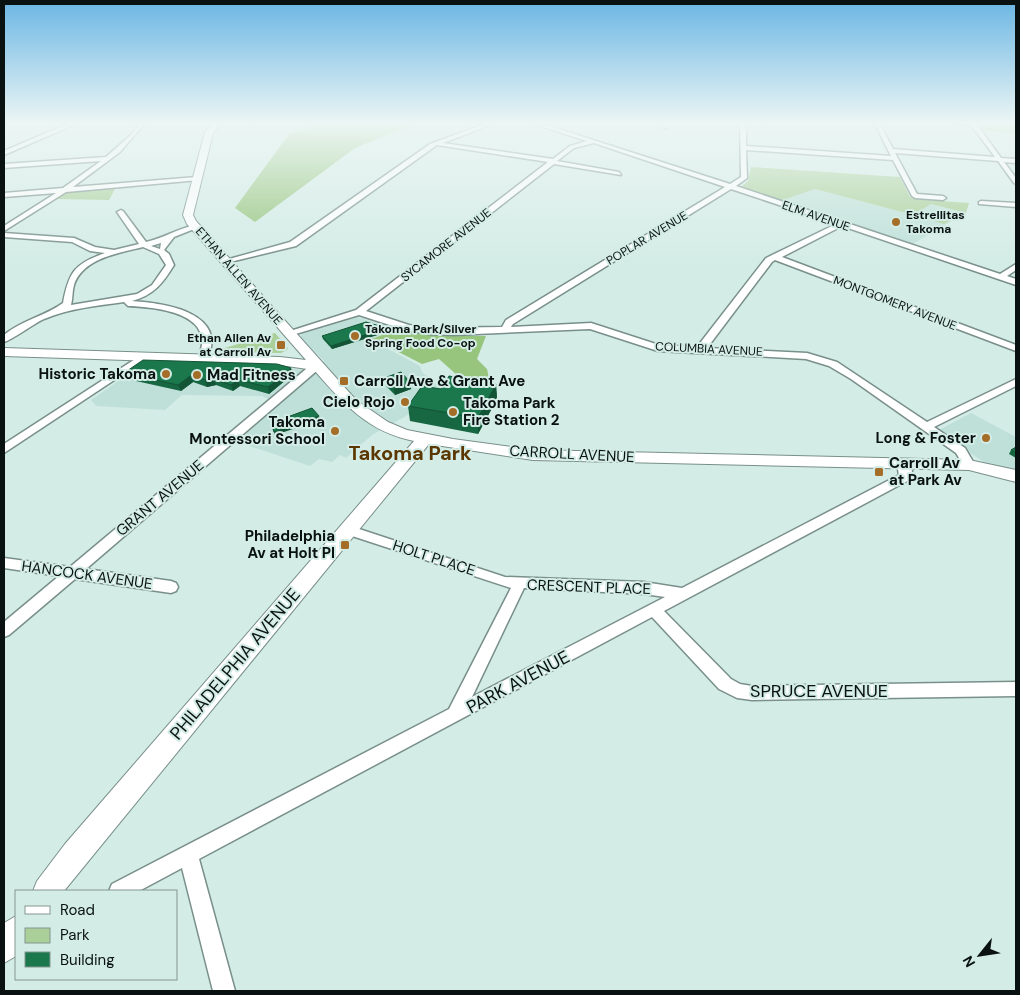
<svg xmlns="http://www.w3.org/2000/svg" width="1020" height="995" viewBox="0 0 1020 995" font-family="'DM Sans',sans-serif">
<rect width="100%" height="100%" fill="#d4ece6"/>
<g fill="#bfe0d8">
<polygon points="815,189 914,215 930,204 966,213 911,245 780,201"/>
<polygon points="357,317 396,329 373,338 375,342 420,366 422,372 447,393 372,435 346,458 340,455 332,462 319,459 310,466 234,441 276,403 262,396 182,395 165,410 96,406 91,400 144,363 288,367 299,370 324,361 300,337 302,334"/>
<polygon points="971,413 1016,437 1016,472 987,464 937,431"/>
</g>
<g fill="#aacf98">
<polygon points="751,167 900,177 910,197 914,199 969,203 966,213 931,204 914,215 815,189 780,201 744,189 742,186 748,181"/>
<polygon points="115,189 109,200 56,199 69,192"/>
<polygon points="928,211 955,218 944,224 918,216"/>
<polygon points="275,333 288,348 287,350 281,353 218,352 218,350"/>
</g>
<g fill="#97c57e">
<polygon points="320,122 413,124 355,148 255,222 235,208 290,133 318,125"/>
<polygon points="977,122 1016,122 1016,134 984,131"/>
<polygon points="398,329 446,336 486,336 477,359 487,369 489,378 468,385 439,359 422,364 379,342 366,341"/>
</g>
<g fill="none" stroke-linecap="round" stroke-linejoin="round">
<defs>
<g id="street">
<polygon points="72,122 80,122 4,155 4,151"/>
<polygon points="141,122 146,122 120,152 73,187 197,177 199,180 66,192 4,231 4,226 56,193 4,197 4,193 63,188 101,161 4,168 4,164 106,157 131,135"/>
<path d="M 490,122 L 498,122 L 443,143 L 553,159 L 570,146 L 587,141 L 528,122 L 537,122 L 730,184 L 741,177 L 740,122 L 746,122 L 746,146 L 891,156 L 874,122 L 879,122 L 893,149 L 995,157 L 972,126 L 948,122 L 975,122 L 1001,158 L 1016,159 L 1016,163 L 1004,162 L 1016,178 L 1016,184 L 1014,183 L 998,161 L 895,153 L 917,194 L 943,196 L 946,198 L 943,200 L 915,198 L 912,196 L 893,160 L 746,150 L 747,178 L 736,186 L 1000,274 L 1016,264 L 1016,270 L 1007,276 L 1016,279 L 1016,285 L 842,226 L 782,257 L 1016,345 L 1016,351 L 775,260 L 772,262 L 707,348 L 807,353 L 837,362 L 927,422 L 1016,379 L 1016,386 L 934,427 L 965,448 L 975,465 L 973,468 L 965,468 L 956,453 L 851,379 L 829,366 L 806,359 L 658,351 L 590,329 L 454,335 L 429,334 L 405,330 L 359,315 L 289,336 L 284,333 L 356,310 L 548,162 L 437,145 L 296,246 L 226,263 L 222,261 L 290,242 L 430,144 ZM 594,143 L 725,187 L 506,320 L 502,327 L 429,328 L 409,325 L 366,311 L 554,164 L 621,175 L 619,172 L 557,161 L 574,148 ZM 731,189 L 836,224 L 766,258 L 697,347 L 659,345 L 591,323 L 511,327 L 513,324 Z"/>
<polygon points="661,122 667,122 668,128 664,128"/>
<polygon points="981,201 1016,203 1016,207 979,204 979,202"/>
<path d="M 121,210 L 123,211 L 146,242 C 164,238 177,229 195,225 L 199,227 L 174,237 L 164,250 L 169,254 L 174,265 C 163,283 154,295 132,301 C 165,303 231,313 206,361 L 200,361 L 198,359 C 199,354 202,348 202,344 C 205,311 151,307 128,306 L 124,302 C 96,306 71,308 44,319 C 33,324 12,340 4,342 L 4,335 C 22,320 45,316 63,303 C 69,272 74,264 105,253 L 90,251 L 72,242 L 4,237 L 4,233 L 74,238 L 95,247 L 114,250 L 139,244 L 117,212 ZM 161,243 L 160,249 L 151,246 ZM 143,247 L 159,254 L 166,265 L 152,285 L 137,294 L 71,305 C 73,298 72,291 74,285 C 83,258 119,253 143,247 Z"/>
<polygon points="143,354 146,355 146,359 4,453 4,444"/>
<polygon points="316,363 320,364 320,368 86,569 171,581 176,583 178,587 176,591 171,593 75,579 9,635 4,637 4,622 59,576 4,568 4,558 70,567 312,364"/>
<path d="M 903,460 L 907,461 L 912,471 L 909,480 L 664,611 L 731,679 L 740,684 L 752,686 L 1016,682 L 1016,696 L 752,700 L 737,698 L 719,689 L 652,617 L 199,859 L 235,991 L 213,991 L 182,868 L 139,891 L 109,891 L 112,884 L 449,709 L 511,588 L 343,533 L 341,530 L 343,527 L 353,527 L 505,577 L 644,582 L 682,588 L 899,475 L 897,464 ZM 524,588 L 644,594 L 665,597 L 472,697 Z"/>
</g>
<g id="secondary">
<path d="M 215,122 L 223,122 L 213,133 L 193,215 L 196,221 L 356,400 L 388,422 L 407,430 L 453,439 L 533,450 L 969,460 L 1016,470 L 1016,482 L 969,470 L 533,460 L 429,444 L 64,891 L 33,891 L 37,881 L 65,844 L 414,441 C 368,432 344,404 314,370 L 280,365 L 4,356 L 4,348 L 280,357 L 306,360 L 187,224 L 183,215 L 205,132 Z"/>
<polygon points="16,916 16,956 4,963 4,923"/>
</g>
</defs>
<use href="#street" stroke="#798f8a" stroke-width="3"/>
<use href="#secondary" stroke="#798f8a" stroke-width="2"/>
<use href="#street" fill="#fff" fill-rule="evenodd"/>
<use href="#secondary" fill="#fff" fill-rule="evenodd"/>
</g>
<g fill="#176742">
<polygon points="387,332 332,349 323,339 322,336"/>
<polygon points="124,373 293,374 269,394 240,386 233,391 216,385 207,387 193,382 181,391 127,379"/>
<polygon points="384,378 411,389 395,395 386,386"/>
<polygon points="496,384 497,399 478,434 410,421 408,406 441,389"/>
<polygon points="1016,447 1016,458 1009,454 1011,450"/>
</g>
<g fill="#135436">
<polygon points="386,328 387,332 332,349 331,346"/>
<polygon points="291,368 293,374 269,394 268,387"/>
<polygon points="190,376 193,382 181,391 178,385"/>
<polygon points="214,379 216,385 207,387 205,380"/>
<polygon points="238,380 240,386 233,391 231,385"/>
<polygon points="410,382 411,389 395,395 394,388"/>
<polygon points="496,384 497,399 478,434 478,418"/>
<polygon points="319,416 320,420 275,435 274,432"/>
</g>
<g fill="#1b784d" stroke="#135436">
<polygon points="366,322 386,328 331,346 322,336"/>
<polygon points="143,360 277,364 291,368 268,387 238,380 231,385 214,379 205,380 190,376 178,385 124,373"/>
<polygon points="401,372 410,382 394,388 384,378"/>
<polygon points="449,376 496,384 478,418 408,406 422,386 441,389"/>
<polygon points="312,408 319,416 274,432 271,423"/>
<polygon points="1016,447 1016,453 1011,450"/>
</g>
<linearGradient id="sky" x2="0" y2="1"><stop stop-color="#6bb6e4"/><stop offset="0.47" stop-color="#ecf6f4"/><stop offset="1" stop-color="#ecf6f4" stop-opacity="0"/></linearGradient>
<rect width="1020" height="262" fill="url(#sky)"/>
<g fill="#a46d28" stroke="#d4ece6" stroke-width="2">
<circle cx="896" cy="222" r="5"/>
<circle cx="355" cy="336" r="5"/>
<rect x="276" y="340" width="10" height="10" rx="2.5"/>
<circle cx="166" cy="374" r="5"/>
<circle cx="197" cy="375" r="5"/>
<rect x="339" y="376" width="10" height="10" rx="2.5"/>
<circle cx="405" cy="402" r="5"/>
<circle cx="453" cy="412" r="5"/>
<circle cx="335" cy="431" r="5"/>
<circle cx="986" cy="438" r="5"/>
<rect x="874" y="467" width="10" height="10" rx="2.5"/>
<rect x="340" y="540" width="10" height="10" rx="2.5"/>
</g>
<g text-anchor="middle" stroke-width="4" stroke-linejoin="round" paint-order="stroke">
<g font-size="12" font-weight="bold" fill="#091210" stroke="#d4ece6" text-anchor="start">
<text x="906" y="219">Estrellitas<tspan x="906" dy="14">Takoma</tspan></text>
<text x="365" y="333">Takoma Park/Silver<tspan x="365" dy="14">Spring Food Co-op</tspan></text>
<text x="271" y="342" text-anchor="end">Ethan Allen Av<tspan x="271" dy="14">at Carroll Av</tspan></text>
</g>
<g font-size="12" fill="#091210" stroke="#d4ece6">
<text transform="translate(816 216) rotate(19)" y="4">ELM AVENUE</text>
<text transform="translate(647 238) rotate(-31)" y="4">POPLAR AVENUE</text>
<text transform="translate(446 245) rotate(-38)" y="4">SYCAMORE AVENUE</text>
<text transform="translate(239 276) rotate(49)" y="4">ETHAN ALLEN AVENUE</text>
<text transform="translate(895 303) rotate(21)" y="4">MONTGOMERY AVENUE</text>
<text transform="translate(709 349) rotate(3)" y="4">COLUMBIA AVENUE</text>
</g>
<g font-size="15" font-weight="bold" fill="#091210" stroke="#d4ece6" text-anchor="end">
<text x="156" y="379">Historic Takoma</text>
<text x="207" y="380" text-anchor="start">Mad Fitness</text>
<text x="354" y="386" text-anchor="start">Carroll Ave &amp; Grant Ave</text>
<text x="395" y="407">Cielo Rojo</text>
<text x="463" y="408" text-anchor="start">Takoma Park<tspan x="463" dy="17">Fire Station 2</tspan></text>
<text x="325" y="427">Takoma<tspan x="325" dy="17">Montessori School</tspan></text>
<text x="976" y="443">Long &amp; Foster</text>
<text x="889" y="468" text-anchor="start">Carroll Av<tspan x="889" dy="17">at Park Av</tspan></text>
<text x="335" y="541">Philadelphia<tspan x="335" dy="17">Av at Holt Pl</tspan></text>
</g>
<g font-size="15" fill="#091210" stroke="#d4ece6">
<text transform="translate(572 454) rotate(3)" y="5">CARROLL AVENUE</text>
<text transform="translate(160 498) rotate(-40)" y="5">GRANT AVENUE</text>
<text transform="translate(434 558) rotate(18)" y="5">HOLT PLACE</text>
<text transform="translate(87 575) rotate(8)" y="5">HANCOCK AVENUE</text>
<text transform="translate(589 587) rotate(2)" y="5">CRESCENT PLACE</text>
</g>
<g font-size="18" fill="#091210" stroke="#d4ece6">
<text transform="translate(235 664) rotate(-50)" y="6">PHILADELPHIA AVENUE</text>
<text transform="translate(518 682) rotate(-28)" y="6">PARK AVENUE</text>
<text x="819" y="697">SPRUCE AVENUE</text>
</g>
<g font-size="20" font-weight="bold" fill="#5a3601" stroke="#d4ece6">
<text x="410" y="460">Takoma Park</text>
</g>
</g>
<rect width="1020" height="995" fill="none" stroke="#091210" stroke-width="10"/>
<rect x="15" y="890" width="162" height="90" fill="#d4ece6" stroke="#839590"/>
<rect x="25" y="906" width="25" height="8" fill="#ffffff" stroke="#839590"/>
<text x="60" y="915" font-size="15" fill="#091210">Road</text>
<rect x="25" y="928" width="25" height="15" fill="#aacf98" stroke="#839590"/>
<text x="60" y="940" font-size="15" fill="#091210">Park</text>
<rect x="25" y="952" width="25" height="15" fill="#1b784d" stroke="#839590"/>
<text x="60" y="965" font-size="15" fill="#091210">Building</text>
<g transform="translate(980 955) rotate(240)" stroke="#d4ece6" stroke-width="4" paint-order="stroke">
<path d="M0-4L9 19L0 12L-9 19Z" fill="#091210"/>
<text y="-8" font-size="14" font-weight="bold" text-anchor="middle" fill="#091210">N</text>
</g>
</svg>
